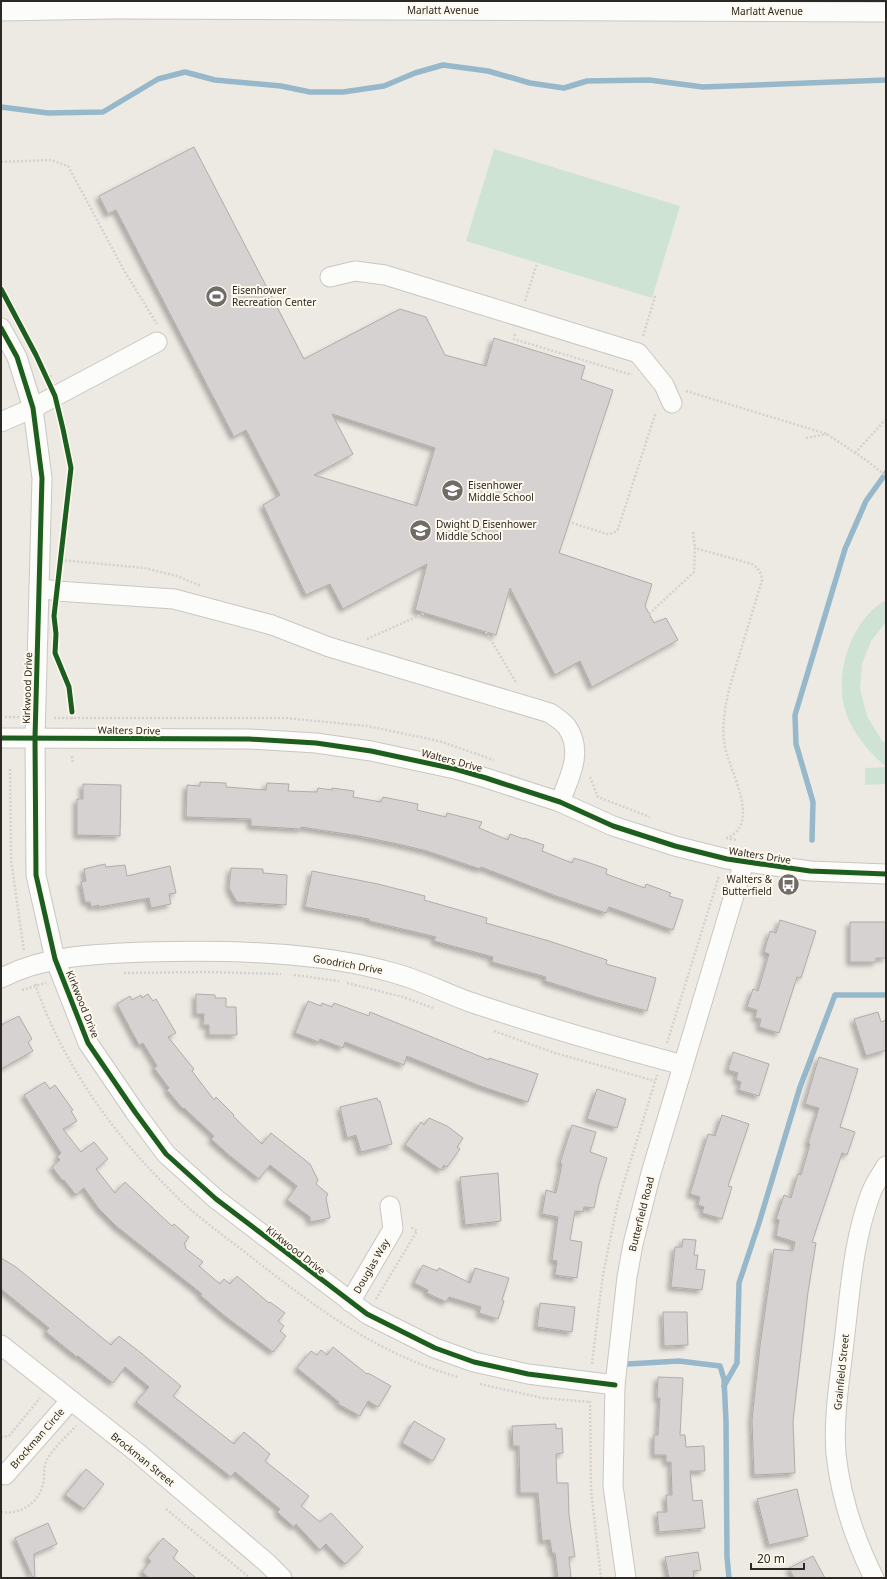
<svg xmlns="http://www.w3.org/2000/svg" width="887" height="1579" viewBox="0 0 887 1579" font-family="'Noto Sans',sans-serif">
<defs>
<filter id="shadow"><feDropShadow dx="-3.5" dy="3.5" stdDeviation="2" flood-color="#0004"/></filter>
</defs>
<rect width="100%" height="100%" fill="#edeae3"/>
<g fill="#cfe3d5">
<polygon points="494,149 680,206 652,298 466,241"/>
<path d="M 886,600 L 886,622 L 871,641 L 862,664 L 860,689 L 867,716 L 882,741 L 886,743 L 886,767 C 869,752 854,735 846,713 C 833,676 851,619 886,600 Z"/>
<polygon points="886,767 886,784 865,785 865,768"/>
</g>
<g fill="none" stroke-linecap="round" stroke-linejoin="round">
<g stroke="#97b8ca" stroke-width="5.5">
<polyline points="1,107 48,113 103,112 158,79 185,72 215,80 281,86 310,92 343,92 384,86 415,73 443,65 488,71 530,83 564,88 587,81 649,80 703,87 886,80"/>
<polyline points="812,840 813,802 796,744 795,715 845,549 866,501 886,473"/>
<polyline points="628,1364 679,1361 720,1366 724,1379 726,1421 727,1557 729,1578"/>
<polyline points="724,1386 737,1363 739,1283 759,1223 800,1087 835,995 886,995"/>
</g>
</g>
<g fill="#d5d2d1" stroke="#afadac" fill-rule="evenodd" filter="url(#shadow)">
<path d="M 194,147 L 304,359 L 400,309 L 426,317 L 445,355 L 486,366 L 494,338 L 585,366 L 581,379 L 613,390 L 559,553 L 652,584 L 645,606 L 654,623 L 666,618 L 678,640 L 592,687 L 580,661 L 555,675 L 510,588 L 496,635 L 415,610 L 427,564 L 343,609 L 330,584 L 306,595 L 263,505 L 280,495 L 246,430 L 234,437 L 116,210 L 108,214 L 99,196 ZM 332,414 L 435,448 L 417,506 L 314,475 L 353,454 Z"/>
<polygon points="200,782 226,783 226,787 266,790 267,783 289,784 288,791 317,792 318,788 332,790 332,788 354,791 353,797 381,802 383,797 418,804 417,810 446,817 447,813 482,822 479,828 508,840 510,834 524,839 524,838 544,845 542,851 572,863 574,858 587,862 607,869 606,874 645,888 646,884 671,893 669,896 683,900 673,930 609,907 606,913 556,896 481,867 480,869 427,851 398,844 359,836 301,827 301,829 251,826 251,819 186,817 187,785 200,786"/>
<polygon points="83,784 121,785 120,836 77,835 77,799 83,799"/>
<polygon points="105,864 106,867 125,865 127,876 170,866 176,893 169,894 171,904 151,908 149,898 99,907 99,905 91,907 90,902 85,902 81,882 86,881 84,869"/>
<polygon points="231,868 263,869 263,873 287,875 286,905 237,902 229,888"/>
<polygon points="312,871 378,884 425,896 424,900 487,918 486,923 549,941 607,960 606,964 656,978 647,1011 596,997 545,981 546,977 492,962 493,957 434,941 436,937 369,921 369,919 305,907"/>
<polygon points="780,920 816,931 801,978 797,977 779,1033 759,1027 761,1019 755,1018 757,1010 747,1007 753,989 758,991 769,954 764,952 770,931 776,933"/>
<polygon points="850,922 886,922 886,958 876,958 876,962 850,962"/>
<polygon points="148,994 153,1001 156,999 176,1033 168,1037 194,1069 192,1071 214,1100 216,1097 234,1115 233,1116 262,1144 271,1133 310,1164 318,1180 316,1184 328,1194 326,1198 330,1218 310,1222 310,1217 287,1200 297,1186 270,1165 259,1179 230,1156 211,1139 214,1136 184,1108 183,1109 167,1090 169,1088 154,1068 157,1066 143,1043 139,1045 117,1004 130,996 132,1000 141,995 142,998"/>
<polygon points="196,994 215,995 215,998 226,998 226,1007 236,1007 237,1035 209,1035 209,1025 203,1025 204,1014 196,1014"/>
<polygon points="308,1001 321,1006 322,1003 332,1007 334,1003 369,1016 370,1012 489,1060 489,1058 538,1074 528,1102 480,1086 407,1056 404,1065 345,1042 343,1048 320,1039 319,1042 295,1033"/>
<polygon points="878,1012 881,1022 886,1020 886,1050 866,1056 854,1019"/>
<polygon points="19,1016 32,1039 28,1042 33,1051 1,1069 1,1025"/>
<polygon points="733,1052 769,1064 759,1096 739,1090 741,1082 736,1080 738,1073 728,1070"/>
<polygon points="819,1057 858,1069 840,1127 855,1132 847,1155 842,1153 812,1242 816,1243 808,1292 793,1421 795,1473 754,1475 752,1420 760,1346 774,1249 793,1251 795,1242 776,1236 779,1220 776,1219 784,1195 791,1198 798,1174 801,1175 810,1144 808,1143 819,1108 805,1104"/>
<polygon points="45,1082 50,1089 55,1085 73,1110 71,1111 77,1121 63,1129 81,1152 94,1142 108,1159 96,1169 115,1193 125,1182 172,1226 174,1224 189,1237 184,1244 186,1247 185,1248 203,1262 199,1266 220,1284 224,1279 230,1284 237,1276 269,1303 270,1302 285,1313 278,1321 284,1326 280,1331 286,1336 273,1352 226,1317 200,1295 202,1294 116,1226 99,1209 84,1188 76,1195 64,1180 63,1181 52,1167 60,1160 57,1157 61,1153 24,1095"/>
<polygon points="597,1089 626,1099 617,1128 587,1119"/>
<polygon points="377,1098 378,1101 380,1101 392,1144 361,1152 356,1135 347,1138 340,1107"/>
<polygon points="722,1115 749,1124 728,1186 732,1187 722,1219 702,1213 704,1207 698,1205 700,1197 690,1194 708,1134 715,1136"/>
<polygon points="429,1118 447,1126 463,1138 457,1147 460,1149 447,1167 444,1165 441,1170 405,1145 421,1122 424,1125"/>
<polygon points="572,1125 596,1132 590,1152 607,1158 599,1184 594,1208 584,1207 583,1212 575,1211 570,1240 582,1242 577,1278 555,1275 557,1261 552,1260 558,1217 542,1214 546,1190 556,1193 562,1164 560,1163"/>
<polygon points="498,1173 501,1221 465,1225 460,1177"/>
<polygon points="683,1239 696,1240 694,1255 698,1255 696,1269 705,1270 702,1290 671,1287 675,1247 682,1247"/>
<polygon points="1,1258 16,1267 111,1345 119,1336 141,1353 181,1386 173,1396 234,1444 244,1432 270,1454 265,1461 309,1496 301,1506 320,1522 331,1513 363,1547 345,1564 326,1544 320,1550 296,1524 294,1527 277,1512 280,1509 235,1472 231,1477 136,1402 149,1387 147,1385 125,1367 113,1383 78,1356 77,1357 46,1332 49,1328 1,1289"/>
<polygon points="423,1265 437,1271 439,1268 470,1283 475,1268 509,1278 502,1300 504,1301 498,1319 479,1313 481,1307 449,1297 446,1302 427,1293 428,1290 414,1283"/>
<polygon points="540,1303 575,1307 572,1332 537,1327"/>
<polygon points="663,1312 687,1312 688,1345 664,1346"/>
<polygon points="333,1347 367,1374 368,1373 391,1386 378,1407 368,1401 360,1416 338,1404 339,1402 297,1368 311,1351 317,1355 321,1350 327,1355"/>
<polygon points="658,1377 683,1378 680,1435 685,1435 686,1447 704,1446 705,1471 690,1471 693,1501 702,1500 705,1528 659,1532 657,1512 667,1512 666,1495 672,1495 671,1462 666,1462 666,1455 654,1455 654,1435 658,1435 660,1398 657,1398"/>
<polygon points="414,1421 445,1439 433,1461 402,1443"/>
<polygon points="556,1424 556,1429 562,1428 563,1453 556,1454 557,1483 568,1483 569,1515 575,1557 569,1557 571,1578 558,1578 555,1553 552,1553 550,1540 542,1541 538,1493 520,1493 519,1446 513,1446 512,1426"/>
<polygon points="86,1469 104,1484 84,1509 65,1495"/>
<polygon points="797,1489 808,1536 769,1545 757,1499"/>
<polygon points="48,1523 57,1544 34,1554 35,1578 33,1578 15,1538"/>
<polygon points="163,1538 178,1551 173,1558 196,1578 149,1578 142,1572 151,1561 147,1558"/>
<polygon points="698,1552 701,1570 693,1571 694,1578 669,1578 665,1557"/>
<polygon points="813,1556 825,1578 794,1578 789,1568"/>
</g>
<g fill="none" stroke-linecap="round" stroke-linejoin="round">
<defs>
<g id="minor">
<polyline points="1,11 113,9 886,12"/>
<polyline points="330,277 355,271 385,275 638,353 664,385 672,403"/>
<polyline points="1,328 17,357 33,408 42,478 35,738 36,875 55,959 88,1043 135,1112 166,1154 216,1199 367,1314 435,1348 474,1362 528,1374 615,1385"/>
<polyline points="1,422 33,408 157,342"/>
<path d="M 39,588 L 57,591 L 174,599 L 272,625 L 329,647 L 550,713 C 555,717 564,722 567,727 C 584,752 569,778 560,802"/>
<polyline points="1,738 249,739 316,743 371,751 455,769 486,778 560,802 613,826 675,846 727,859 810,871 886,874"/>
<path d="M 1,978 C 46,955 96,954 145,952 C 225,950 318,951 394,973 C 420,980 445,993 470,1002 C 541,1026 612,1046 683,1065"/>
<polyline points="350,1302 393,1229 390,1206"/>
<polyline points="1,1345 139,1454 267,1563 282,1578"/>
<polyline points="5,1475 70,1401"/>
<polyline points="626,1578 613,1486 615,1385 627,1277 633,1244 651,1173 744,862"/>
<path d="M 874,1578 C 854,1538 841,1499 836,1454 C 833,1417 840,1379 844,1342 C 850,1293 853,1240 871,1193 C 874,1184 881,1175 886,1166"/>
</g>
</defs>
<use href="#minor" stroke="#c9c7c2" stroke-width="21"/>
<g stroke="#d3d2d0" stroke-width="2.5" stroke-dasharray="2 2" stroke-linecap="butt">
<polyline points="1,162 51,160 68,166 125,272 157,324"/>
<polyline points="525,301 537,263"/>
<polyline points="515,334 514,339 632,375"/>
<polyline points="643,336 655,297 653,296"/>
<polyline points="46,377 53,376"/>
<polyline points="686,391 827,434 866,460 886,476"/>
<polyline points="806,438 827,434"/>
<polyline points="855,453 886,419"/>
<polyline points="572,523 607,534 614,533 618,529 656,412"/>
<polyline points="693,532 695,548"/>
<polyline points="61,560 144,568 177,576 201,586"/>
<path d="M 649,614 L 694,572 L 695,548 L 752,564 C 759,569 761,572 762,580 C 755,604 747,629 740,653 C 731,682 721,710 724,742 C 727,765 755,811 737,831 C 733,835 729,838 724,838"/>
<polyline points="486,632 517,684"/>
<polyline points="367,639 425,613"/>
<polyline points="5,717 19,717"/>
<polyline points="54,718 285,718 367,726 439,741 494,760"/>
<polyline points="72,719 72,712"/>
<polyline points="72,756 73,764"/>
<polyline points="10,769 11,860 24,951"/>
<polyline points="590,777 598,797 650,817"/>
<polyline points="726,838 737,840"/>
<polyline points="124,973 207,972 281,974"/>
<polyline points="294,975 339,981"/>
<polyline points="347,983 403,997 433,1008"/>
<path d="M 35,984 C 64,1067 115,1137 178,1198 C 203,1222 233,1242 260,1264 C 322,1312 381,1355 458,1377"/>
<polyline points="22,990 46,983"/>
<polyline points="494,1031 555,1053 655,1081"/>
<polyline points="667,1043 719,876"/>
<polyline points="376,1299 417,1231 411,1227"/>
<polyline points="592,1364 603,1274 618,1202 657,1075"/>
<polyline points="480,1384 542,1398 590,1402"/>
<polyline points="590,1401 591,1490 601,1578"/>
<polyline points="1,1437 9,1436 40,1398"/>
<polyline points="166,1509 250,1578"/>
<path d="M 1,1512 C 20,1515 39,1503 43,1484 C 45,1477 43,1468 46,1462 C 52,1449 66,1437 76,1426"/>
</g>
<use href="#minor" stroke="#fcfcfb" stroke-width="19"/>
<defs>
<g id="cycleway">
<polyline points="1,289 36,355 55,396 63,429 71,468 54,616 56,634 55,653 69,687 72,712"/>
<polyline points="1,328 17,357 33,408 42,478 35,738 36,875 55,959 88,1043 135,1112 166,1154 216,1199 367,1314 435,1348 474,1362 528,1374 615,1385"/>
<polyline points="1,738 249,739 316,743 371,751 455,769 486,778 560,802 613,826 675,846 727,859 810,871 886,874"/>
</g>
</defs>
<use href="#cycleway" stroke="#fef8ed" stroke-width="8"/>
<use href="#cycleway" stroke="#1b5e20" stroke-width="5"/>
</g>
<defs>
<symbol id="stadium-disc" viewBox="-11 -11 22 22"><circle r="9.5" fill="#706d68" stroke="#fef8ed"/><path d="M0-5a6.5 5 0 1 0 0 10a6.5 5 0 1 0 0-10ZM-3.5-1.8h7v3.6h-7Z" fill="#fff"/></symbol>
<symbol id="school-disc" viewBox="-11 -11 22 22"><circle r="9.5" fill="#706d68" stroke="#fef8ed"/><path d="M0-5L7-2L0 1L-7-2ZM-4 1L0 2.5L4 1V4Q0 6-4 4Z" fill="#fff"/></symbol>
<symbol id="bus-disc" viewBox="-11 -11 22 22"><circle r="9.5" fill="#706d68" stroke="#fef8ed"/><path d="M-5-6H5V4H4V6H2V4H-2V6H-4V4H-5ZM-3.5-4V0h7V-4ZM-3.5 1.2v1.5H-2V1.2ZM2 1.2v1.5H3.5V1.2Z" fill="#fff"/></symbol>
</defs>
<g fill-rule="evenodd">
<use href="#stadium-disc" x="204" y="284" width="25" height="25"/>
<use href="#school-disc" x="440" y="478" width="25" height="25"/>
<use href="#school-disc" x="408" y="518" width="25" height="25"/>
<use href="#bus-disc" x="776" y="872" width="25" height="25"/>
</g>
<g text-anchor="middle" stroke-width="4" stroke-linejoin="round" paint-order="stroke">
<g font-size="10" fill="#2c2925" stroke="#fef8ed">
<text x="443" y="14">Marlatt Avenue</text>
<text x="767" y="15">Marlatt Avenue</text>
<text transform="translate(27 688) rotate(-88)" y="4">Kirkwood Drive</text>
<text transform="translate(129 730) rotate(1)" y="4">Walters Drive</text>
<text transform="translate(452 760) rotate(15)" y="4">Walters Drive</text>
<text transform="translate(760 855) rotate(9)" y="4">Walters Drive</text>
<text transform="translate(348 964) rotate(10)" y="4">Goodrich Drive</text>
<text transform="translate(83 1004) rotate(68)" y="4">Kirkwood Drive</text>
<text transform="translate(641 1214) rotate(-76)" y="4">Butterfield Road</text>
<text transform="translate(296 1250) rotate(38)" y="4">Kirkwood Drive</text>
<text transform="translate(371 1266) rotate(-60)" y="4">Douglas Way</text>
<text transform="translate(841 1372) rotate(-84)" y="4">Grainfield Street</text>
<text transform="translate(37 1438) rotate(-49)" y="4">Brockman Circle</text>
<text transform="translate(143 1459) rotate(39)" y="4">Brockman Street</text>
</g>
<g font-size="10" fill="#2c2925" stroke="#fef8ed" text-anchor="start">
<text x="232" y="294">Eisenhower<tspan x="232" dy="12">Recreation Center</tspan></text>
<text x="468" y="489">Eisenhower<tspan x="468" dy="12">Middle School</tspan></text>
<text x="436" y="528">Dwight D Eisenhower<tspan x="436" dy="12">Middle School</tspan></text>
<text x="772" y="883" text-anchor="end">Walters &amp;<tspan x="772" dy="12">Butterfield</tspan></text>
</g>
</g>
<rect width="887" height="1579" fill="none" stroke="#2c2925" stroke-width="4"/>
<path d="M751 1563v6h53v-6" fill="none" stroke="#2c2925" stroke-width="2"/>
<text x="757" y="1563" font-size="12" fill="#2c2925" stroke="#fef8ed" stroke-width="3" paint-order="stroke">20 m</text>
</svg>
